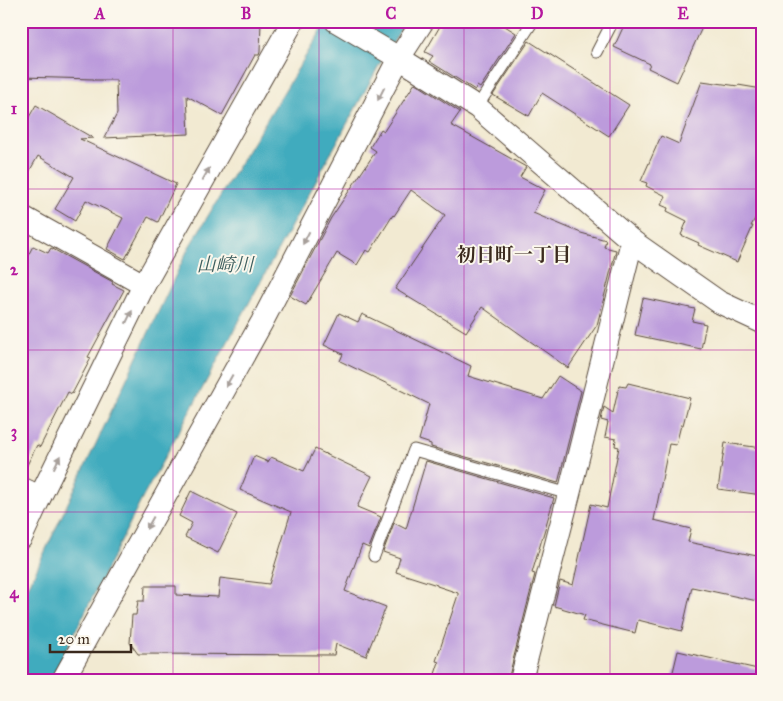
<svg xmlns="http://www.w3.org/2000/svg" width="783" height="701" viewBox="0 0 783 701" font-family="'IM FELL Great Primer','Noto Serif JP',serif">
<rect width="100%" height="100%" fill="#fbf7ec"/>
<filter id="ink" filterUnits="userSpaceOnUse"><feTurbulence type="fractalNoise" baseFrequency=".02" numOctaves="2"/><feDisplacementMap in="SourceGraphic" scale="10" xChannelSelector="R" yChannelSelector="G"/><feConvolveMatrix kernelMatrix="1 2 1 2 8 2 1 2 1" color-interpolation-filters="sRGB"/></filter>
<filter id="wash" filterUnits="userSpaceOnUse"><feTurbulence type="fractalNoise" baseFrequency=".0096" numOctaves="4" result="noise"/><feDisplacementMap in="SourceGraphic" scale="20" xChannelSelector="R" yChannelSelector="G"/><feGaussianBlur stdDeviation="1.12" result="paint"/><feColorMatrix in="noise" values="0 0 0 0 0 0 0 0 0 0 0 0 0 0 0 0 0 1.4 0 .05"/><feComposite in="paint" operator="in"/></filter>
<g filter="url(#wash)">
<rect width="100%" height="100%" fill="#f2ead2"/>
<polygon fill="#3fabbe" stroke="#3d6a6e" points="327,21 406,21 382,60 143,497 51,680 21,680 21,602 189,247"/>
<g id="blocks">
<g fill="#bc9bdc">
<polygon points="21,21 261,21 260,52 259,55 255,55 222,115 187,96 189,134 104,138 117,114 116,80 94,80 94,79 21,77"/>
<polygon points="443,21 497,21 516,33 480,88 477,86 475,90 429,61 433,56 425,52"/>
<polygon points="626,21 705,21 677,82 648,68 650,64 614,47"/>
<polygon points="529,41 629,105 609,136 542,93 529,116 493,95"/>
<polygon points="702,81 738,86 738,85 762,89 762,205 751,226 753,226 737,262 698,245 699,243 681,235 687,221 667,211 668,208 661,205 666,196 646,186 647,183 641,181 661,136 679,144"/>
<polygon points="415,83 460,112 451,125 526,167 520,177 545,190 533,213 581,233 606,240 604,247 616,250 597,325 568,368 482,307 466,332 395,289 445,215 411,190 394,216 393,215 370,252 366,250 357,265 337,253 306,305 290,296 331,218 376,151 370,147 381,129 384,131"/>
<polygon points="36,105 93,138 80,139 176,184 158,222 148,217 125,259 107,249 123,218 86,200 75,221 55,209 74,177 38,156 21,186 21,131"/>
<polygon points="33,246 48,253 51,248 113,282 112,284 124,290 88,357 91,358 72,394 68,392 40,447 37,445 22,475 21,475 21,269"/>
<polygon points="643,298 695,309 692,321 706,324 701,349 635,335"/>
<polygon points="339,313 358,322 362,314 471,366 468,376 543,399 558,376 581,391 558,483 431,447 431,444 419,440 429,404 340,361 343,354 324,345"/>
<polygon points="628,383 690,398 683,425 681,425 676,445 669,444 654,520 691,529 688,542 762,557 762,602 692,587 682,631 638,620 635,633 583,620 585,615 554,606 560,581 573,585 591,504 607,508 619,447 615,446 616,439 605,437 608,422 601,420 604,407 613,413 619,386 626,387"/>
<polygon points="725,443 762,448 762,495 718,489"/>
<polygon points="315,449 372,476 357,507 381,517 369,548 362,545 345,591 386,607 366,656 336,644 334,655 138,654 130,643 132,615 136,615 138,601 144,601 145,586 176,586 176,595 218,597 220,578 269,584 291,512 240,490 254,456 268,462 271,457 304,471"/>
<polygon points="426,461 554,498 532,573 535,574 508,680 433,680 439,662 436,661 458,595 458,593 437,586 437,585 396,572 400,558 383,552 394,523 406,529"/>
<polygon points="191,491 237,514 218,553 185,537 192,523 179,516"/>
<polygon points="678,651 762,670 762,680 671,680"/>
</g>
</g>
</g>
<g filter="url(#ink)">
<use href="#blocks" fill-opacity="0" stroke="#564739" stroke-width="1"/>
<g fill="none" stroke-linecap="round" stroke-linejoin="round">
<defs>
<g id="service">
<polyline points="597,52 613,21"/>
<polyline points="477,107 533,21"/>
<polyline points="374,556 414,450 569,494"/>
</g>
<g id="minor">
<polyline points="336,21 399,58 477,107 632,241 719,302 762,322"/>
<polyline points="21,216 144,285"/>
<polyline points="21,488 40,497"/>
<polyline points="21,538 40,497 144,285 293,21"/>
<polyline points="63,680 262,322 399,58 423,21"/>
<polyline points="521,680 569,494 632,241"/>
</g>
</defs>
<use href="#service" stroke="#564739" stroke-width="13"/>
<use href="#minor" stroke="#564739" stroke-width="24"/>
<use href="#service" stroke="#fff" stroke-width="11"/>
<use href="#minor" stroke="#fff" stroke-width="22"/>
</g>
<defs><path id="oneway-solid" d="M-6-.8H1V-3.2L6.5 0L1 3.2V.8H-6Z" transform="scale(1.25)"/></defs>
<g fill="#a79f9a">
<use href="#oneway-solid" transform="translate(381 94) rotate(117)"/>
<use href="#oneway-solid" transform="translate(206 174) rotate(-61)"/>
<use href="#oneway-solid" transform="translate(306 238) rotate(117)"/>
<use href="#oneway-solid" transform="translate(129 317) rotate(-64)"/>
<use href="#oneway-solid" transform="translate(229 381) rotate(119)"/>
<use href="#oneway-solid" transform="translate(57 462) rotate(-64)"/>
<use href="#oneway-solid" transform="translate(150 523) rotate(119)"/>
</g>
</g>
<path fill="none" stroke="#b5179e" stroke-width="1" stroke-opacity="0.55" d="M 173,21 L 173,680M 319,21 L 319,680M 464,21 L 464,680M 610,21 L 610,680M 21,189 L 762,189M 21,350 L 762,350M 21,512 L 762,512"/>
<g text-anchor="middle" stroke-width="4" stroke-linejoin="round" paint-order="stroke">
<g font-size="19" font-weight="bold" fill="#3b2a1e" stroke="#fbf7ec">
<text x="514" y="261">初日町一丁目</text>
</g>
<g font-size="19" font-style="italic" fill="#3d5e5e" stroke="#fbf7ec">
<text x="225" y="271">山崎川</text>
</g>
</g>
<rect width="783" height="701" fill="none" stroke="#fbf7ec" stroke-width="55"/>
<path d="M50 644v8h81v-8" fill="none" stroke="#3b2a1e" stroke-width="2.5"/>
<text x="58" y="644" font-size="15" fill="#3b2a1e" stroke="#fbf7ec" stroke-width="4" paint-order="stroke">20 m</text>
<rect x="28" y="28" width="728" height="646" fill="none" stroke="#b5179e" stroke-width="2"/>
<g font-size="16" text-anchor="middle" font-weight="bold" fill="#b5179e">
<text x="100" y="19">A</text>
<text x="246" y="19">B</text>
<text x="391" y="19">C</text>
<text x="537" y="19">D</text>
<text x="683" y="19">E</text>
<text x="14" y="114">1</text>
<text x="14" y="275">2</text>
<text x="14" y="437">3</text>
<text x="14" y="598">4</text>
</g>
</svg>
